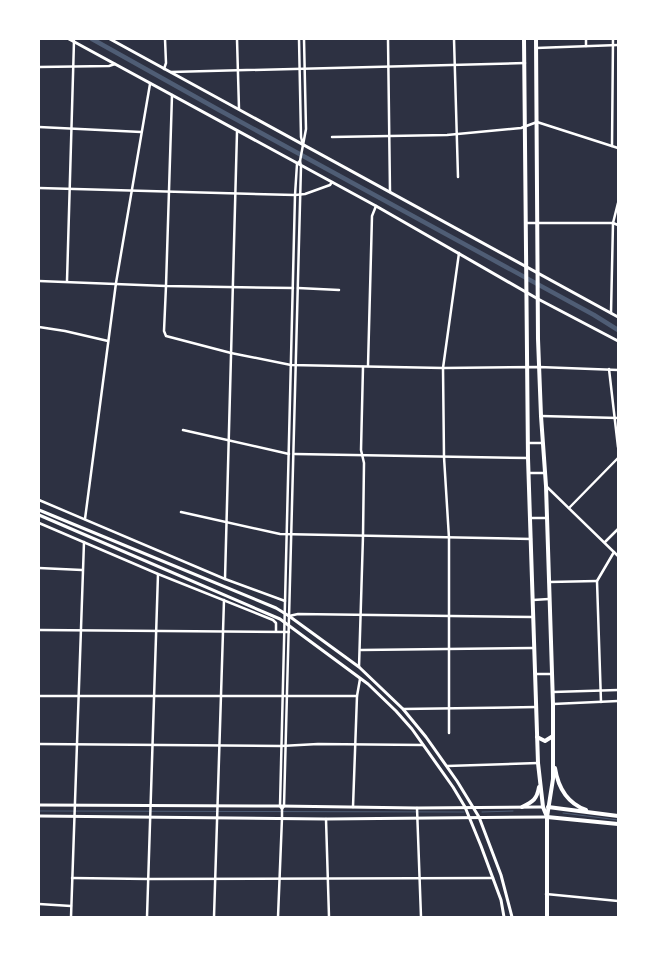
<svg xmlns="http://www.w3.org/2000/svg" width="657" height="956" viewBox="0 0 657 956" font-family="Helvetica,sans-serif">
<rect width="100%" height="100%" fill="#2d3142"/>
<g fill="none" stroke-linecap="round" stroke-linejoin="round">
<g stroke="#4f5d75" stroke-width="1">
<polyline points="39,811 464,812"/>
<polyline points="482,812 513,811"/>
<polyline points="563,813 618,820"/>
</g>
<polyline stroke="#4f5d75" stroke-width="4.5" points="92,39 219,110 594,315 618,330"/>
<g stroke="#fff" stroke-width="2.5">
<polyline points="237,39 239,109"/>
<polyline points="299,39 301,137 303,145 306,129 304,39"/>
<polyline points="388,39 390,192"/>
<polyline points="454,39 458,177"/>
<polyline points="586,46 586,39"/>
<polyline points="536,48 618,45"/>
<polyline points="39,67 109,66 115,64"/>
<polyline points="164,69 166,63 165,39"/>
<polyline points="171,72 525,63"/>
<polyline points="172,95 166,286 164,331 166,336 231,353 291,365 443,368 539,367 618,370"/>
<polyline points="39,127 141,132"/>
<polyline points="332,137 447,135 521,128 537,122 618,148"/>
<polyline points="612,146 613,39"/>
<polyline points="300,161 303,145"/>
<polyline points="39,188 295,195 305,194 330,185 332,182"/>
<polyline points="526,223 613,223 618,225"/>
<polyline points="39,281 166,286 293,288"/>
<polyline points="67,281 74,41"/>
<polyline points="298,288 339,290"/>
<polyline points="611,313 613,223 618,203"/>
<polyline points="39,327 65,331 108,341"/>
<polyline points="368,366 372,216 376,206"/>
<polyline points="609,369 618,447"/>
<polyline points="541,416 618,418"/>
<polyline points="183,430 289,454"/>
<polyline points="528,443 543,443"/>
<polyline points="295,454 528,458"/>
<polyline points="529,473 545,473"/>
<polyline points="546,486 618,556"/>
<polyline points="39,500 225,579 285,601"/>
<polyline points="569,508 618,458"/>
<polyline points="181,512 280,534 531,539"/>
<polyline points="530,518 547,518"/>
<polyline points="85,519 116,283 150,84"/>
<polyline points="39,523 158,574 273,620 276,623 276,631"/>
<polyline points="605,542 618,529"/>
<polyline points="39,568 82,570"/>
<polyline points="225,579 237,132"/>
<polyline points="549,582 597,581"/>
<polyline points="533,600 549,599"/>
<polyline points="289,616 298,614 533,617"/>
<polyline points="39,630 289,632"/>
<polyline points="361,650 534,648"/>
<polyline points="359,667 363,536 364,463 361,450 363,367"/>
<polyline points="535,674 551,674"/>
<polyline points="553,692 618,690"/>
<polyline points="39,696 357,696"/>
<polyline points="601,702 597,581 614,552"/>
<polyline points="553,704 618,701"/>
<polyline points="403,709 536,707"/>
<polyline points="449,733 449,538 444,457 443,368 459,253"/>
<polyline points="39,744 281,746 318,744 423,745"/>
<polyline points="447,766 538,763"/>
<polyline points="353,807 357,696 360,679"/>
<polyline points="417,808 421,917"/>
<polyline points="326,819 329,917"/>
<polyline points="72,878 148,879 493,878"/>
<polyline points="546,894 618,901"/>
<polyline points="39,904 71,906"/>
<polyline points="71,917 84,542"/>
<polyline points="147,917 158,574"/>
<polyline points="214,917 224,600"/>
<polyline points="278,917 282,818 282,809 280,806 295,195 297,164 300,161 301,166 284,806 282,809"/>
</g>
<g stroke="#fff" stroke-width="3">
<polyline points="69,39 376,206 538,299 618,341"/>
<polyline points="110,39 618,317"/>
</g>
<g stroke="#fff" stroke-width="3">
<polyline points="39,510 276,608 289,616 359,667 403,709 426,737 457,781 479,817 501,875 512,917"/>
<polyline points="39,515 280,619 368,684 396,711 412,729 453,787 465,807 481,846 501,900 504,917"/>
<polyline points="39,805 280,806 417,808 543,807"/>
<polyline points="39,816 326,819 547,817"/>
</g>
<g stroke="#fff" stroke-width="4">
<polyline points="524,39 528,458 538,763 543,807 547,817"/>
<polyline points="536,39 538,339 541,416 546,486 553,704 553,779 547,817 547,917"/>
<polyline points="537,737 545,741 553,736"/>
<path d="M 555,768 C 558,787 567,803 586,810"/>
<path d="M 522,807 C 533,802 537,799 539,787"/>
<polyline points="548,807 618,816"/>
<polyline points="547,817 618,824"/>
</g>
</g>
<rect width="657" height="956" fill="none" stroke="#ffffff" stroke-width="80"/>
</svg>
